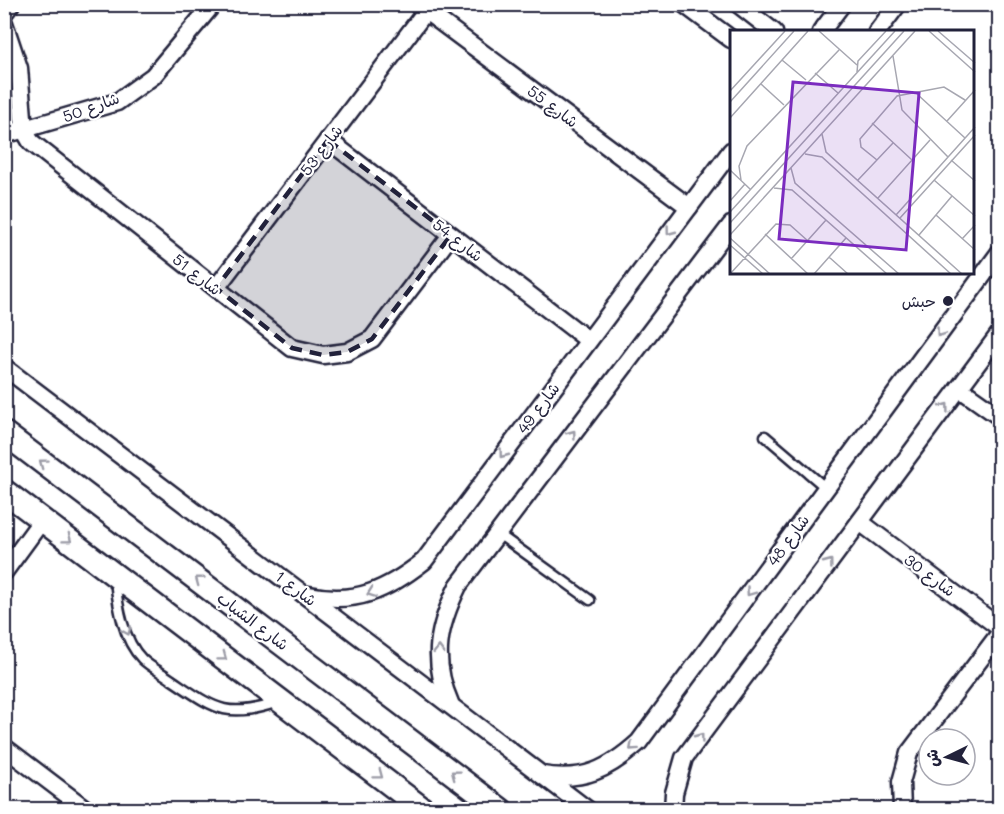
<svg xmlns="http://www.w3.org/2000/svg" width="1004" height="814" viewBox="0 0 1004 814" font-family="Mali,'Playpen Sans Arabic',sans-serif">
<rect width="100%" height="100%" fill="#fff"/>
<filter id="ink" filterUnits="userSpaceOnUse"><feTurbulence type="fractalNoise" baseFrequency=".0167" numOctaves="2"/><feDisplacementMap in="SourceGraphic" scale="12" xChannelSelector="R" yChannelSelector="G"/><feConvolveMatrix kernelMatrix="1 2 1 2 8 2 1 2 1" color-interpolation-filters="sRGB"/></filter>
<g filter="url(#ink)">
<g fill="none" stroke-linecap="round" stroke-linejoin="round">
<defs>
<g id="lane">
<polyline points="765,436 826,488"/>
<polyline points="497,533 590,600"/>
<path d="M 115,581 C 118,606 123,640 142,659 C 150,667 163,673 172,680 C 214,708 226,720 278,702"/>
</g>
<g id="street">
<polyline points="684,4 731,39"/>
<polyline points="738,4 774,32"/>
<polyline points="418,5 689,207"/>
<polyline points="4,13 11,4"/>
<polyline points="4,23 19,68 24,130 31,142 292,348 323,355 347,352 372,339 451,235"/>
<polyline points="821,32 842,4"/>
<polyline points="877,32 898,4"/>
<polyline points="4,135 117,102 153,76 213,4"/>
<polyline points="328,140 588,340"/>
<polyline points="216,288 426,11"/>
<polyline points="4,367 588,810"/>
<polyline points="959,388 1000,417"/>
<polyline points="860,522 1000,628"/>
<polyline points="4,572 42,520"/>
<path d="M 309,595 C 356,605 387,590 424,561 L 731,151"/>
<path d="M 450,703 C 431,659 438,627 458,586 L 731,225"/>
<polyline points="4,747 87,810"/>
<path d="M 542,775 C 584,782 609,769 639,742 L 1000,252"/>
<polyline points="673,810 674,793 684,758 1000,333"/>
<polyline points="902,810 901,782 909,753 1000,633"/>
</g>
<g id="secondary">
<polyline points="4,433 501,810"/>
<polyline points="4,491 424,810"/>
</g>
</defs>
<use href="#lane" stroke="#22223b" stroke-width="13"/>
<use href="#street" stroke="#22223b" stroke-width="21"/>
<use href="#secondary" stroke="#22223b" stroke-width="27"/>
<use href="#lane" stroke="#fff" stroke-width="8"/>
<use href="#street" stroke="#fff" stroke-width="16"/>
<use href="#secondary" stroke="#fff" stroke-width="22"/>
</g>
<defs><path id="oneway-chevron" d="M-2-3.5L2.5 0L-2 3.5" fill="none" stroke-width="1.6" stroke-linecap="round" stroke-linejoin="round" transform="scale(1.5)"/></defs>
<g stroke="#9c9ca7">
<use href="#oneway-chevron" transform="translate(670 231) rotate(127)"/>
<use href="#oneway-chevron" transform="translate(940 333) rotate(126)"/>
<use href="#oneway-chevron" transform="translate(945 407) rotate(-53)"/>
<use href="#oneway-chevron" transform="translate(572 434) rotate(-53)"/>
<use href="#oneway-chevron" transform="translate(503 454) rotate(127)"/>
<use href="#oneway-chevron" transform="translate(43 463) rotate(-143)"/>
<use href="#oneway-chevron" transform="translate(68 539) rotate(37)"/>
<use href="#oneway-chevron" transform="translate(829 563) rotate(-53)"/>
<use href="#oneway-chevron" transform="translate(199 580) rotate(-143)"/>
<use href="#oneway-chevron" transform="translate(750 592) rotate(126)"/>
<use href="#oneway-chevron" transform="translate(371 593) rotate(160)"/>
<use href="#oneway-chevron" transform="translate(127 631) rotate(67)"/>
<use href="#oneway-chevron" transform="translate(439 650) rotate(-89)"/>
<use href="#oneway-chevron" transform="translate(223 657) rotate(37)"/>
<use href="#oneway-chevron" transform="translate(700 737) rotate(-53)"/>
<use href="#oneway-chevron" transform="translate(633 747) rotate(138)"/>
<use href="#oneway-chevron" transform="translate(455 774) rotate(-143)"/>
<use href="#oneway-chevron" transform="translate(379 775) rotate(37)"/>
</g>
</g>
<path fill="#22223b" fill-opacity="0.2" stroke="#22223b" stroke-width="4.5" stroke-dasharray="12 8" stroke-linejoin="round" d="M 328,140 L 451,235 L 372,339 L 347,352 L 323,355 L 292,348 L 216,288 Z"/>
<circle fill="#22223b" stroke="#fff" stroke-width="2" cx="948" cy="301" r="6"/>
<g text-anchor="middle" stroke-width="4.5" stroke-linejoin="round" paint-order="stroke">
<g font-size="16" fill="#22223b" stroke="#fff">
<text transform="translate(553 106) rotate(37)" y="6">شارع 55</text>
<text transform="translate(91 107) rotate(-20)" y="6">شارع 50</text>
<text transform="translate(321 150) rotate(-53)" y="6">شارع 53</text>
<text transform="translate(458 240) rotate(38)" y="6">شارع 54</text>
<text transform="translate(197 274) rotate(38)" y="6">شارع 51</text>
<text transform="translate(538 408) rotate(-53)" y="6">شارع 49</text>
<text transform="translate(788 540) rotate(-54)" y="6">شارع 48</text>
<text transform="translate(930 575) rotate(37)" y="6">شارع 30</text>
<text transform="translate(296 588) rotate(37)" y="6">شارع 1</text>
<text transform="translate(253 621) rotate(37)" y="6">شارع الشباب</text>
</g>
<g font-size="16" fill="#22223b" stroke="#fff" text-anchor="end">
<text x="936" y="307">حبش</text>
</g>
</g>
<g transform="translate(730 30)">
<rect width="244" height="244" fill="#fff"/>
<path fill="none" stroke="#a7a7b1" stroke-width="1.5" d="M 89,1 L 127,35M 199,1 L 245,42M 208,1 L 245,33M 163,26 L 172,80 L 218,127M 52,30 L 76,50M 127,42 L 128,31 L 156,1M 85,43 L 108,63M 31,54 L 54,75M 0,61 L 55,1M 187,64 L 235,108M 0,72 L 64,1M 0,88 L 78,1M 217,91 L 245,60M 142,93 L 182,130M 92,104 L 96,122 L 232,244M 75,124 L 92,127 L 221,244M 147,130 L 131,117 L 130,109 L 167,66 L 214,57 L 235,70M 221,130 L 245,151M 61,138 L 65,153 L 169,244M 0,140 L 20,159M 11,150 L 9,136 L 17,116 L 109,20M 128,150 L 163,113M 204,150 L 245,186M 44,158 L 62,160 L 157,244M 148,168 L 200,110M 0,171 L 15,154M 0,182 L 165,1M 166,185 L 245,97M 206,185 L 245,220M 170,188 L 245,105M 0,193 L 174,1M 35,204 L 78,244M 0,205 L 185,1M 189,205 L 222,166M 0,208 L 40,244M 232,209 L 245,195M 0,215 L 33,244M 99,227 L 118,244M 61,229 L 96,190M 0,244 L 46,194 L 60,195 L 78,211M 84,244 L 116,208"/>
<path fill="#7b2cbf" fill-opacity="0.15" stroke="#7b2cbf" stroke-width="3" d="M 63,52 L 189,63 L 176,220 L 49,209 Z"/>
<rect width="244" height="244" fill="none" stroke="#22223b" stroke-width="3"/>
</g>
<rect width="1004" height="814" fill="none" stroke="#fff" stroke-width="24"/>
<rect x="12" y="12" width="980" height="790" fill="none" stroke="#22223b" stroke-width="2" filter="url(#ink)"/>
<g transform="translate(947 757) rotate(265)"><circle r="28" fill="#ffffff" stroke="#a7a7b1" stroke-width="1.5"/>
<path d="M0-4.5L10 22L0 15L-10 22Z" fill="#22223b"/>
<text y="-9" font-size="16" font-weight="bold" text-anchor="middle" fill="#22223b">ش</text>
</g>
</svg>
